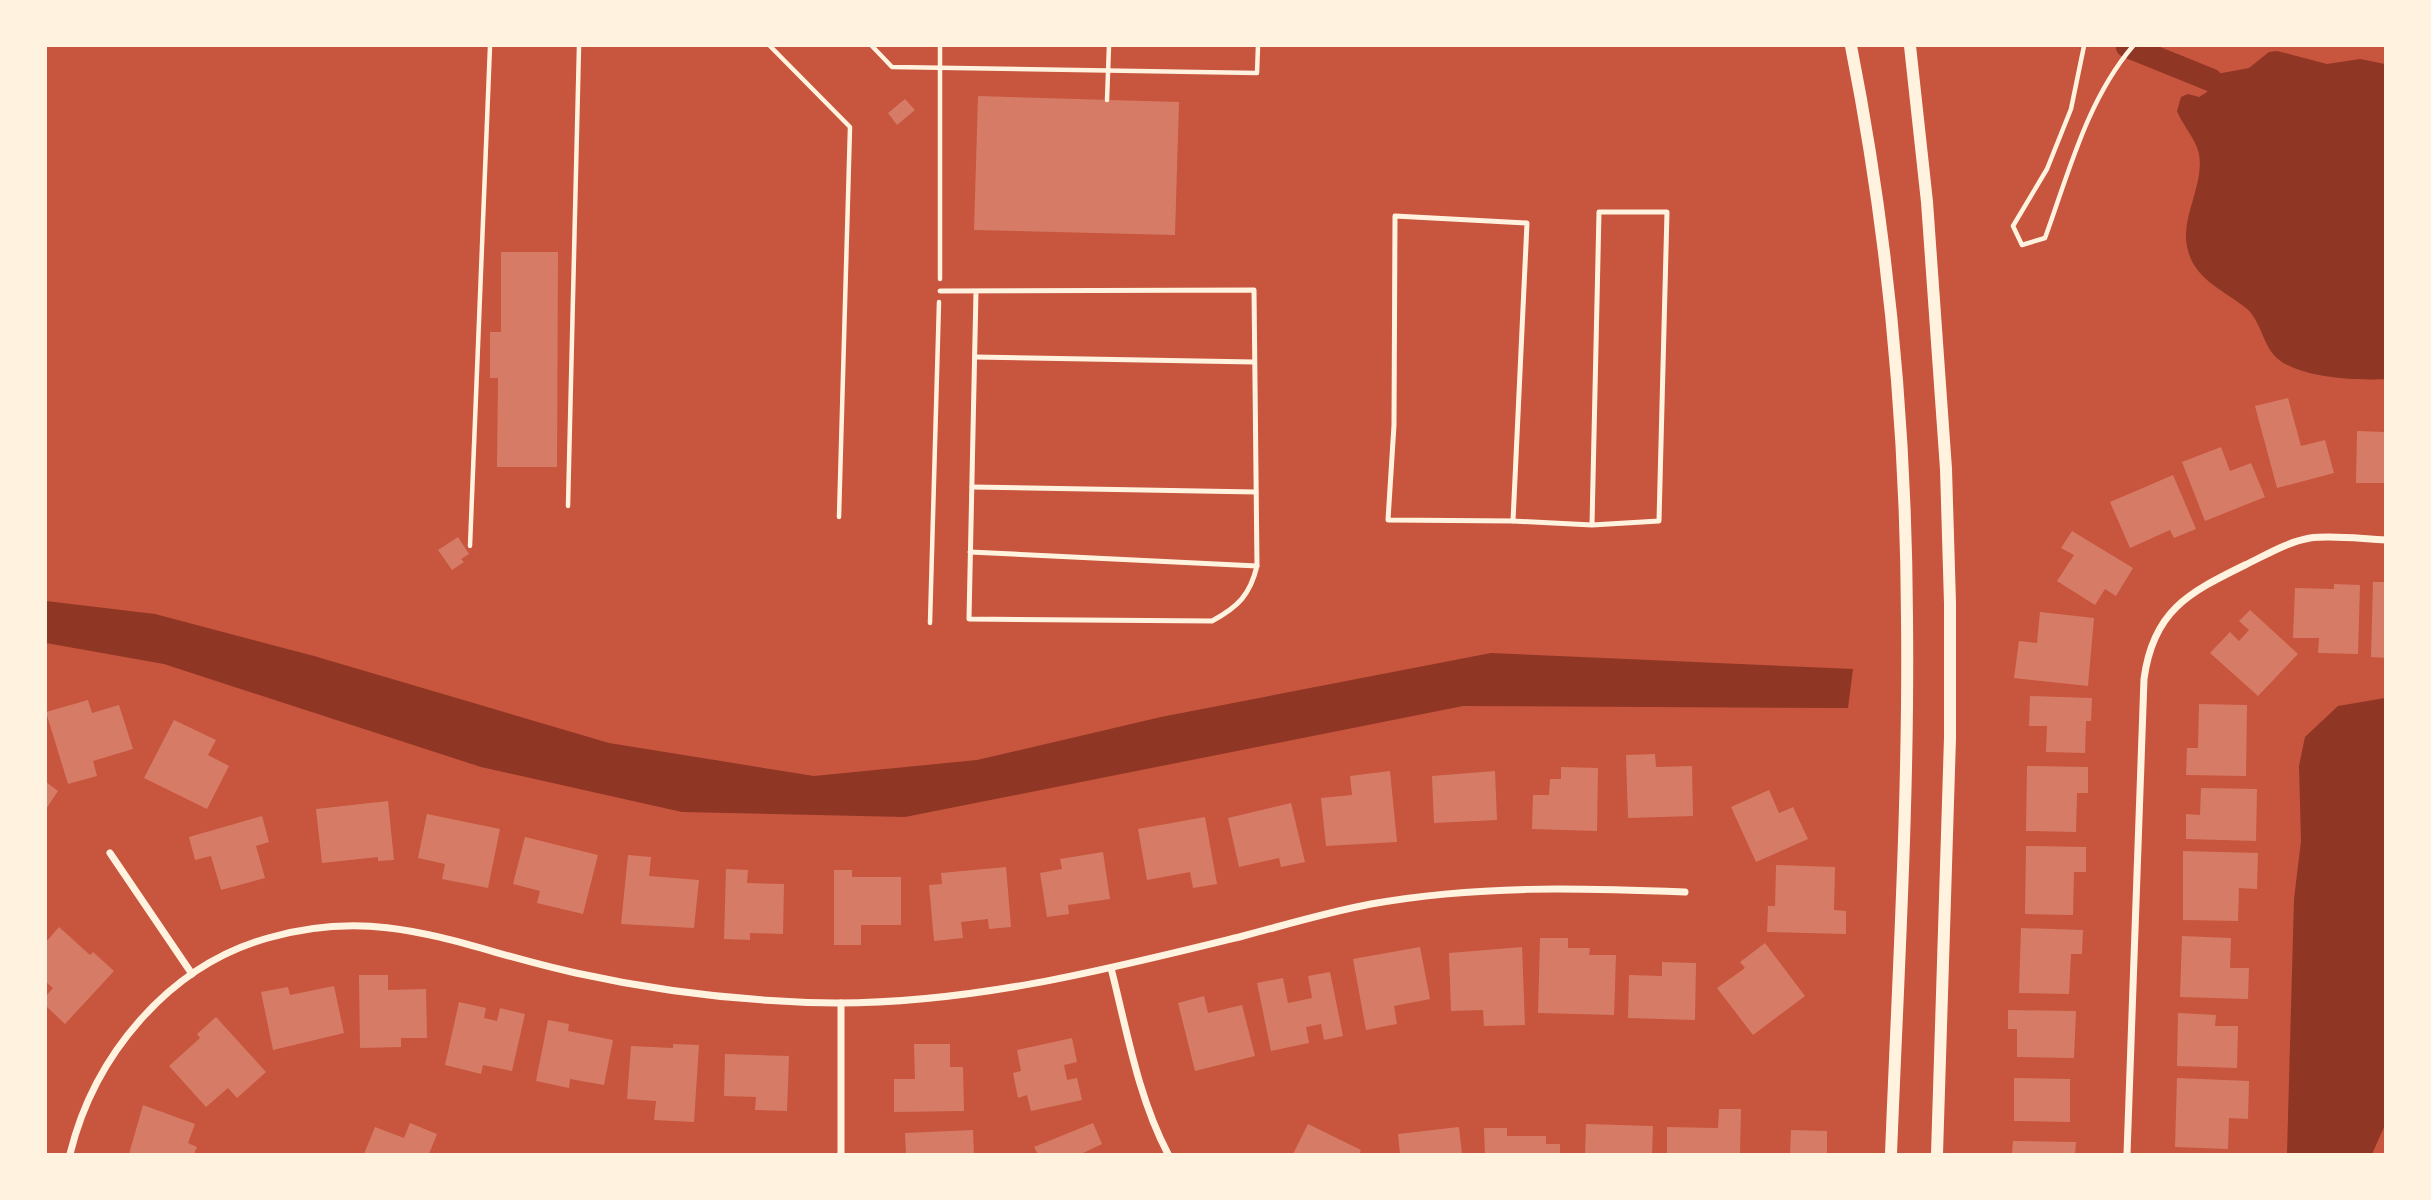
<svg xmlns="http://www.w3.org/2000/svg" width="2431" height="1200" viewBox="0 0 2431 1200" font-family="'Source Sans 3',sans-serif">
<rect width="100%" height="100%" fill="#c8553d"/>
<g fill="#8f3625">
<path d="M 2277,51 L 2327,64 L 2360,59 L 2385,64 L 2385,379 C 2357,381 2292,378 2273,354 C 2262,340 2260,320 2246,308 C 2225,291 2198,281 2189,254 C 2177,220 2205,188 2199,154 C 2197,141 2182,124 2177,111 L 2181,97 L 2188,94 L 2199,97 L 2207,92 L 2211,75 L 2249,68 L 2269,52 Z"/>
<polygon points="46,601 155,614 314,656 609,743 814,776 977,760 1161,717 1491,653 1853,669 1848,708 1463,706 905,817 682,812 481,767 164,664 46,643"/>
<polygon points="2385,698 2385,1125 2372,1154 2287,1154 2294,899 2301,841 2299,766 2305,737 2338,706"/>
</g>
<g fill="none" stroke-linecap="round" stroke-linejoin="round">
<polyline stroke="#8f3625" stroke-width="23" points="2127,46 2211,80"/>
</g>
<g fill="#d67c66">
<polygon points="978,96 1179,102 1175,235 974,230"/>
<polygon points="905,99 915,110 897,125 888,113"/>
<polygon points="501,252 558,252 557,467 497,467 498,378 490,378 490,332 501,332"/>
<polygon points="2288,398 2301,446 2325,440 2334,473 2277,488 2255,406"/>
<polygon points="2357,431 2386,432 2386,483 2356,483"/>
<polygon points="2221,447 2230,471 2251,463 2265,497 2205,521 2182,462"/>
<polygon points="2173,475 2196,529 2174,538 2170,530 2130,548 2110,502"/>
<polygon points="2072,531 2133,568 2116,596 2105,589 2095,605 2057,581 2074,555 2061,548"/>
<polygon points="458,537 469,554 461,559 464,562 452,570 438,550"/>
<polygon points="2373,582 2386,582 2386,658 2371,657"/>
<polygon points="2334,584 2360,585 2358,654 2318,653 2319,638 2293,638 2295,588 2334,589"/>
<polygon points="2250,610 2298,654 2258,696 2210,653 2230,632 2239,641 2249,630 2239,621"/>
<polygon points="2040,612 2094,618 2088,686 2014,678 2019,641 2037,643"/>
<polygon points="2030,696 2092,698 2091,721 2086,721 2085,753 2046,752 2047,726 2029,726"/>
<polygon points="88,700 92,713 119,705 133,749 93,761 97,776 68,784 46,712"/>
<polygon points="2199,704 2247,705 2246,776 2186,775 2187,748 2198,748"/>
<polygon points="174,720 216,740 208,755 229,766 207,809 144,778"/>
<polygon points="1655,754 1656,767 1692,766 1693,816 1628,818 1626,755"/>
<polygon points="2027,766 2088,767 2088,793 2077,793 2076,832 2026,831"/>
<polygon points="1561,767 1598,768 1597,831 1532,829 1533,795 1549,795 1550,779 1561,779"/>
<polygon points="1390,771 1397,842 1326,846 1321,798 1352,795 1350,776"/>
<polygon points="1495,771 1497,820 1434,823 1432,776"/>
<polygon points="46,782 58,791 46,809"/>
<polygon points="2201,788 2257,789 2256,841 2186,839 2186,814 2200,815"/>
<polygon points="1769,790 1779,813 1793,807 1808,839 1756,862 1731,807"/>
<polygon points="388,801 394,860 378,861 378,857 322,863 316,809"/>
<polygon points="1291,803 1305,862 1281,867 1279,858 1239,867 1228,818"/>
<polygon points="427,814 500,829 488,888 442,879 445,864 418,858"/>
<polygon points="262,816 269,842 256,846 265,878 221,890 211,856 195,860 189,837"/>
<polygon points="1205,817 1217,884 1193,888 1190,872 1147,880 1138,829"/>
<polygon points="525,837 598,855 583,914 537,903 540,891 513,884"/>
<polygon points="2026,846 2086,847 2086,872 2074,872 2073,915 2025,914"/>
<polygon points="2183,851 2258,853 2257,889 2239,888 2238,921 2183,920"/>
<polygon points="1103,852 1110,899 1068,905 1069,914 1047,917 1040,873 1062,869 1060,859"/>
<polygon points="628,855 651,857 649,876 699,880 694,928 621,924"/>
<polygon points="1776,865 1835,867 1834,910 1846,911 1846,934 1767,932 1768,906 1775,906"/>
<polygon points="1006,867 1011,927 989,929 988,919 961,922 963,938 934,941 929,885 942,884 941,873"/>
<polygon points="726,869 748,870 747,883 784,884 783,934 750,933 750,940 724,939"/>
<polygon points="834,870 852,870 852,877 901,877 901,925 861,925 861,945 834,945"/>
<polygon points="59,927 90,955 93,952 114,971 65,1024 46,1006 46,996 53,988 46,982 46,942"/>
<polygon points="2021,928 2083,930 2082,954 2071,954 2069,994 2019,993"/>
<polygon points="2182,936 2231,938 2230,968 2249,968 2248,999 2180,997"/>
<polygon points="1540,938 1568,938 1568,948 1590,948 1589,955 1616,955 1614,1015 1538,1013"/>
<polygon points="1765,943 1805,996 1753,1035 1717,988 1745,968 1740,962"/>
<polygon points="1420,947 1430,999 1394,1006 1397,1024 1366,1030 1353,959"/>
<polygon points="1522,947 1525,1025 1484,1026 1483,1010 1451,1011 1449,953"/>
<polygon points="1662,962 1696,963 1695,1020 1628,1018 1629,975 1662,976"/>
<polygon points="1330,972 1343,1036 1324,1040 1321,1024 1306,1027 1309,1043 1271,1051 1257,983 1283,978 1288,1003 1312,998 1308,976"/>
<polygon points="359,975 388,975 388,990 426,989 427,1038 401,1038 401,1047 360,1048"/>
<polygon points="334,986 344,1033 273,1050 261,992 288,987 290,995"/>
<polygon points="1204,996 1208,1013 1242,1005 1255,1056 1195,1071 1178,1003"/>
<polygon points="459,1002 486,1008 484,1018 497,1021 500,1008 525,1014 512,1071 483,1065 481,1074 445,1065"/>
<polygon points="2008,1010 2076,1011 2074,1058 2017,1057 2017,1029 2008,1029"/>
<polygon points="2178,1013 2216,1015 2215,1026 2238,1026 2237,1068 2177,1066"/>
<polygon points="216,1017 266,1072 237,1098 228,1088 206,1107 169,1066 200,1038 197,1034"/>
<polygon points="548,1020 569,1024 568,1031 613,1040 604,1085 570,1079 569,1088 536,1081"/>
<polygon points="1072,1038 1077,1062 1064,1065 1067,1080 1077,1078 1082,1100 1031,1111 1027,1095 1018,1098 1013,1073 1021,1071 1017,1050"/>
<polygon points="673,1044 699,1045 694,1122 654,1120 656,1101 627,1099 631,1046 673,1048"/>
<polygon points="914,1044 950,1044 950,1067 963,1067 964,1111 894,1112 894,1079 915,1079"/>
<polygon points="725,1054 789,1056 787,1111 755,1110 756,1097 724,1096"/>
<polygon points="2014,1078 2070,1079 2070,1122 2014,1121"/>
<polygon points="2177,1078 2249,1081 2248,1119 2229,1118 2228,1149 2175,1147"/>
<polygon points="143,1105 195,1124 188,1143 197,1147 194,1154 129,1154"/>
<polygon points="1719,1109 1741,1109 1740,1154 1667,1154 1667,1127 1718,1128"/>
<polygon points="410,1123 437,1134 429,1154 364,1154 375,1127 404,1138"/>
<polygon points="1093,1123 1102,1144 1081,1154 1038,1154 1034,1147"/>
<polygon points="1308,1124 1361,1150 1359,1154 1293,1154"/>
<polygon points="1586,1124 1653,1126 1652,1154 1585,1154"/>
<polygon points="1459,1127 1462,1154 1400,1154 1398,1134"/>
<polygon points="1484,1128 1507,1128 1507,1136 1546,1136 1546,1144 1560,1144 1560,1154 1485,1154"/>
<polygon points="973,1130 974,1154 906,1154 905,1133"/>
<polygon points="1791,1130 1827,1131 1827,1154 1790,1154"/>
<polygon points="2013,1141 2076,1142 2075,1154 2012,1154"/>
</g>
<g fill="none" stroke-linecap="round" stroke-linejoin="round">
<g stroke="#fff3e0" stroke-width="4.5">
<polyline points="770,46 850,127 839,517"/>
<polyline points="872,46 892,67 1257,73 1258,46"/>
<polyline points="940,46 940,279"/>
<path d="M 2084,46 L 2071,109 L 2047,169 L 2013,226 L 2022,245 L 2045,238 C 2069,172 2087,100 2133,46"/>
<polyline points="1107,100 1109,46"/>
<polyline points="568,506 579,46"/>
<polyline points="470,546 490,46"/>
<polyline points="930,623 939,302"/>
</g>
<g stroke="#fff3e0" stroke-width="5">
<polygon points="1395,216 1527,223 1513,521 1388,520 1394,425"/>
<path d="M 940,291 L 1254,290 L 1257,566 C 1250,595 1238,607 1212,621 L 969,619 L 976,291"/>
<polyline points="975,357 1254,362"/>
<polyline points="972,487 1256,492"/>
<polyline points="1513,521 1592,525 1659,521 1667,212 1599,212 1592,525"/>
<polyline points="970,552 1257,566"/>
</g>
<g stroke="#fff3e0" stroke-width="7">
<polyline points="110,853 192,974"/>
<path d="M 1111,968 C 1127,1031 1138,1097 1168,1154"/>
<path d="M 70,1154 C 94,1056 168,966 268,938 C 387,904 463,949 576,973 C 662,992 749,1002 837,1003 C 976,1003 1109,969 1243,936 C 1285,925 1328,912 1371,904 C 1476,885 1579,888 1685,892"/>
<polyline points="841,1154 841,1003"/>
<path d="M 2127,1154 L 2144,679 C 2153,611 2188,593 2245,565 C 2266,555 2287,542 2310,538 C 2334,535 2361,539 2386,540"/>
</g>
<g stroke="#fff3e0" stroke-width="12">
<path d="M 1851,46 C 1888,233 1906,427 1907,618 C 1909,797 1898,976 1891,1154"/>
<polyline points="1910,46 1927,202 1946,469 1950,603 1950,738 1937,1154"/>
</g>
</g>
<rect width="2431" height="1200" fill="none" stroke="#fff3e0" stroke-width="94"/>
</svg>
